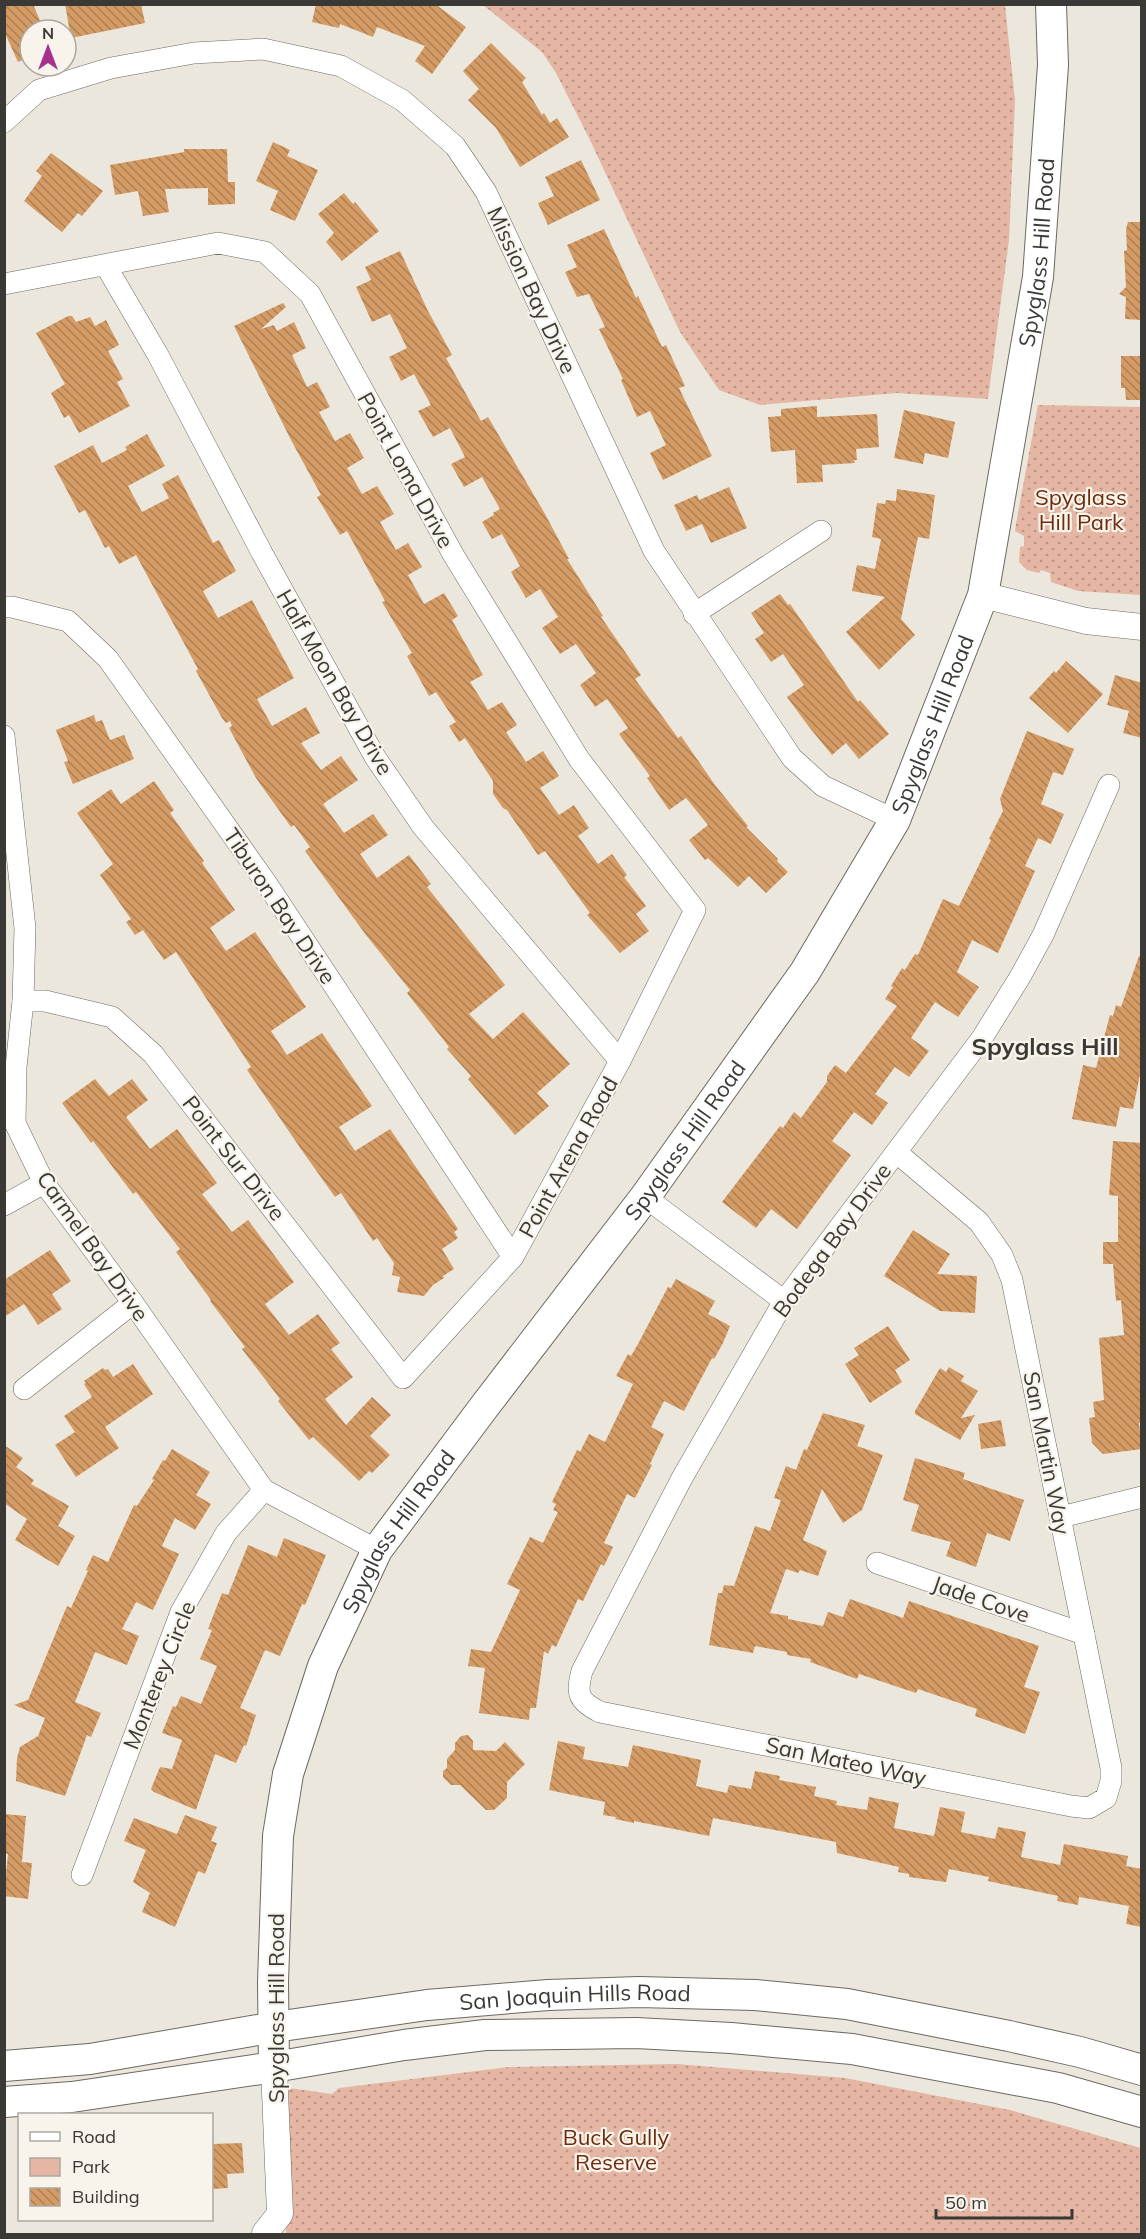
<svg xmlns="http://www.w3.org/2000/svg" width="1146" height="2239" viewBox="0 0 1146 2239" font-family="Mulish,sans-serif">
<defs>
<pattern id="green-dots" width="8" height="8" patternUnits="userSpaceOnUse" patternTransform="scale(1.5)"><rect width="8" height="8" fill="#e4b6a3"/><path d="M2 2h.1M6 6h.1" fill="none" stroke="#ba9586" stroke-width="1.8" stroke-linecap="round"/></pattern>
<pattern id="building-back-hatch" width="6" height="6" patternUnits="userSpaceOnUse" patternTransform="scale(1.5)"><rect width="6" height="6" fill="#d49b65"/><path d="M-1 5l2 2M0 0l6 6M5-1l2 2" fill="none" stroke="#ad7f54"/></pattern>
</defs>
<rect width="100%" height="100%" fill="#ebe7dd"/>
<g fill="url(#green-dots)">
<polygon points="483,5 1005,5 1015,100 1009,240 988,399 897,393 760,405 719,390 680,332 589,138 556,73 542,52"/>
<polygon points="1038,405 1141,407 1141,595 1078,591 1051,582 1050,573 1041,570 1039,573 1027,570 1019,562 1020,547 1024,546 1024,536 1015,531 1016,524"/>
<polygon points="677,2064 845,2078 1010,2110 1141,2148 1141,2234 286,2234 289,2088 332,2094 339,2088 509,2067"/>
</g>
<g fill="url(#building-back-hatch)">
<polygon points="4,4 33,4 44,30 30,30 30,57 18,62 4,31"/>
<polygon points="65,4 141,4 145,23 71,38"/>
<polygon points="316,4 435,4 466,27 432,74 415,61 425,46 377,27 373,37 340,24 339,28 312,22"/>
<polygon points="491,43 526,78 522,82 542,115 544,113 550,123 557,118 569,137 520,167 496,128 468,100 479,89 463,71"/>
<polygon points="273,142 290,150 287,156 318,170 295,221 270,210 278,191 256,181"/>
<polygon points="184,149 227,149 228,182 235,182 235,204 208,205 208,188 165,189 169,212 143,216 138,191 115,195 110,165 184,152"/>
<polygon points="51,153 103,191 82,216 78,213 62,232 24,201 42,176 36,171"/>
<polygon points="581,160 600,200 548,225 538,203 554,196 545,177"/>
<polygon points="344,193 353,204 355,202 379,231 342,261 326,242 334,233 318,214"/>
<polygon points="1128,222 1142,222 1142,320 1125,319 1126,297 1119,294 1126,287 1124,251 1127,250 1126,229"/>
<polygon points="604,229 636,298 638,296 662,347 666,345 685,386 679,388 712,456 663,480 650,453 666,445 650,411 637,417 621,380 623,379 599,329 605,327 589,294 577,297 565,272 577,267 567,245"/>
<polygon points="400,251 428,311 452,355 446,358 481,421 488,417 545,514 569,559 567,559 603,616 601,617 641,675 635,679 678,738 681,736 715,785 748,826 746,827 778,859 777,861 788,872 766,893 749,876 738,887 708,858 705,860 689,840 708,825 686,798 669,810 647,778 650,776 619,734 628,728 607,699 595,707 580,685 596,673 576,644 560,654 542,628 558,617 540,589 526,598 511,572 520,566 502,534 492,539 482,522 494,515 493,513 500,509 482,477 464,487 451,464 465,457 450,428 433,437 418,411 431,405 414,374 401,381 389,357 407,348 390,314 372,322 356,287 371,280 365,267"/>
<polygon points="283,303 286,307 261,329 274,325 277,331 294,322 306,348 292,355 307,387 317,382 330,407 319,412 335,441 350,433 364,458 347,468 362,494 377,486 394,514 380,522 396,550 408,543 422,567 408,575 424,604 444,593 458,616 452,620 483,675 470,682 488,710 502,702 517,725 506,732 526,762 543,751 559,776 540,788 559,815 574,805 589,828 578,836 598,864 612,854 627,875 624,877 646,906 636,914 649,931 620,953 587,915 590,913 545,851 538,855 507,810 503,808 493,794 493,781 465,738 459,742 449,726 456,722 436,692 429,696 407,656 412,653 382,602 385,601 347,531 340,535 317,497 321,495 291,440 234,326"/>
<polygon points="68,316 72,316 76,322 90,317 95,326 106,320 119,345 108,351 123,379 117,382 130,406 79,433 69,415 64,418 51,393 65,384 36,333"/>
<polygon points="1121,356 1142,356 1142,400 1126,400 1125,388 1121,388"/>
<polygon points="817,406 817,417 877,414 879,447 856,449 857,460 854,460 855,463 822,465 823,482 797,483 795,450 771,452 768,417 781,416 781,409"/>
<polygon points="904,410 955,422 948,458 925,453 923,464 894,458"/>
<polygon points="147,434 165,466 128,486 142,512 169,498 162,484 178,475 213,543 219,540 236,571 203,591 218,618 252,600 294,678 257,699 272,726 306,707 320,733 301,743 321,770 341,756 358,780 323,804 344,833 373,814 388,835 360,854 377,878 409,855 431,884 427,887 505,985 469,1014 493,1039 523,1012 570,1064 537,1093 549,1106 515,1135 468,1079 471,1076 447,1049 449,1047 407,993 410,990 366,935 305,851 310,847 294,825 291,827 256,778 229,728 232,726 230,721 226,723 222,718 196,671 198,669 136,555 119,564 109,546 105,548 85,510 79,513 54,466 93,445 102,463 127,450 125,447"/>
<polygon points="729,487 747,528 711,543 702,524 686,531 674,505 697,495 699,500"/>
<polygon points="897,489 935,495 929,539 918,537 901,619 915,635 879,670 846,632 885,597 852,591 857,565 875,569 881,539 872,537 877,503 885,504 886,500 896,501"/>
<polygon points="780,594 788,605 790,604 858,702 860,700 889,734 859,759 846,743 832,755 809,727 787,697 804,685 783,654 771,662 755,639 764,633 751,613"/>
<polygon points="1066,661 1103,694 1068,733 1029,698 1054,671 1056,673"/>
<polygon points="1115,675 1142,683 1142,738 1123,733 1129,711 1107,705"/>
<polygon points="94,715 96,722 102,720 110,740 124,735 134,759 73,784 64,762 68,761 56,730"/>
<polygon points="1027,731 1074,749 1063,775 1053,772 1041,804 1064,814 1051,844 1038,838 1025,866 1035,871 998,953 972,940 957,972 979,987 958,1017 935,1002 911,1038 929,1051 909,1077 895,1067 875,1094 888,1103 872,1125 854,1112 832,1141 851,1155 797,1229 771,1209 756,1228 722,1202 780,1126 783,1128 794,1112 801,1118 827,1082 827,1076 835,1065 846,1073 897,1006 885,999 893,987 891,986 902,968 905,970 915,954 918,955 943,899 959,906 991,840 989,839 1003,811 1000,799"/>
<polygon points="154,781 174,810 170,813 204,861 202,863 235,910 210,928 226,951 255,932 306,1007 271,1031 287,1055 322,1033 372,1106 339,1127 355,1151 390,1129 458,1229 454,1232 458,1238 442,1249 454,1269 443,1276 444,1278 433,1285 424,1296 397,1292 400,1277 392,1275 394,1263 377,1238 373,1241 341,1193 335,1197 303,1152 247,1070 251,1067 176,952 164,960 143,930 135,935 126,922 131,919 100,875 113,864 77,813 111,789 121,804"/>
<polygon points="1139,956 1142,956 1142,1065 1133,1109 1120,1107 1116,1127 1072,1119 1083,1065 1096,1068 1110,1015 1113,1016 1116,1005 1121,1007"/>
<polygon points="95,1079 109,1096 132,1079 148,1100 126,1117 150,1149 177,1129 217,1183 202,1194 232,1232 248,1220 294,1282 265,1304 289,1335 318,1314 340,1343 331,1349 353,1377 325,1399 346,1425 372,1397 391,1415 370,1436 390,1455 372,1473 369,1471 359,1481 313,1437 309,1440 278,1401 280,1399 242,1349 245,1347 210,1301 211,1300 176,1252 180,1249 136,1192 133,1194 93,1141 91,1143 62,1103"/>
<polygon points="1113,1141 1142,1143 1142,1423 1139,1423 1142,1449 1103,1454 1092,1443 1089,1418 1095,1417 1093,1402 1104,1400 1099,1338 1124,1335 1121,1300 1116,1301 1113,1264 1103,1264 1103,1242 1118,1242 1118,1196 1109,1195"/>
<polygon points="913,1230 950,1254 937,1274 977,1276 975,1313 940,1311 884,1276"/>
<polygon points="50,1250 71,1281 52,1294 62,1309 38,1325 24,1304 4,1317 4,1280"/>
<polygon points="676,1279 715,1301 708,1314 730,1326 723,1343 714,1359 712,1358 684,1411 664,1401 651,1427 664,1434 650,1464 652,1465 635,1498 627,1494 604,1543 613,1547 604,1566 601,1564 583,1601 578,1599 556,1647 552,1645 548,1654 544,1651 536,1708 530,1708 529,1720 479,1713 485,1668 468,1666 471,1649 491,1652 520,1590 507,1584 530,1537 543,1543 558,1512 553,1510 556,1504 552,1502 577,1450 580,1452 589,1434 605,1442 633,1384 616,1376 628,1354 631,1356 638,1344 668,1287 671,1288"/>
<polygon points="888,1326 910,1360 895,1370 902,1382 870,1403 845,1364 859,1355 854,1348"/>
<polygon points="133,1364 153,1394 105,1427 119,1448 76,1477 55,1445 75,1432 64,1416 92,1397 84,1384 86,1383 84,1381 103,1368 105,1370 108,1369 113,1377"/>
<polygon points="949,1367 964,1376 961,1381 978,1391 961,1418 975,1415 960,1440 915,1414 915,1411 940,1368 946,1372"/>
<polygon points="823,1413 865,1425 857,1446 883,1455 862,1510 843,1523 822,1489 803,1540 827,1551 818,1576 800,1570 798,1573 786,1569 770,1613 788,1616 788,1619 823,1626 828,1612 843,1617 850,1599 903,1618 909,1601 1039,1646 1024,1687 1040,1692 1025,1734 975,1716 977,1709 918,1689 916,1693 859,1674 857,1679 810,1662 811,1659 787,1655 787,1652 755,1646 753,1653 709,1645 718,1593 722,1593 724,1585 734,1586 755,1526 770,1531 781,1500 774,1498 786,1466 796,1470 804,1449 807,1450"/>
<polygon points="1001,1420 1006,1446 981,1449 978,1424"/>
<polygon points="4,1445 23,1458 16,1467 34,1480 31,1484 69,1506 58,1526 75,1536 58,1566 15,1540 27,1519 4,1503"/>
<polygon points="172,1449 210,1472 196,1495 211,1504 195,1530 175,1518 162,1546 179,1554 153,1610 136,1602 122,1629 139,1636 127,1665 95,1652 75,1702 101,1713 91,1737 87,1735 65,1796 16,1781 17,1758 20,1747 38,1736 45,1718 14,1705 28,1700 67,1606 71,1608 88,1571 86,1570 93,1555 108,1562 134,1505 137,1506 154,1480 152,1479 163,1460 165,1461"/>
<polygon points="915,1458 965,1473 963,1479 1024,1500 1010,1541 987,1533 976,1567 946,1556 951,1542 911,1531 919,1505 903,1500"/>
<polygon points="284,1538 326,1555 305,1605 302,1604 280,1656 265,1650 240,1708 256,1715 246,1746 244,1745 236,1763 215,1754 196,1810 154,1792 151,1789 160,1767 172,1769 182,1740 162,1733 173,1706 176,1707 181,1696 201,1704 217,1666 200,1659 212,1630 208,1629 222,1593 228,1595 248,1545 277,1557"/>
<polygon points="468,1735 473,1741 473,1750 496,1751 505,1742 525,1764 507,1782 507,1798 494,1810 486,1810 460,1785 451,1785 443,1777 443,1771 447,1768 447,1759 455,1750 455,1743 461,1736"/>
<polygon points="558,1741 585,1747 583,1759 628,1767 633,1745 701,1760 696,1786 727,1793 729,1785 751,1789 755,1771 780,1776 779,1780 816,1787 814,1796 837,1801 836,1805 867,1810 869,1797 899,1803 894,1828 934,1836 940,1807 965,1812 961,1832 995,1839 998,1827 1026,1832 1021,1857 1060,1865 1064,1844 1128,1856 1126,1866 1142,1869 1142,1927 1126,1924 1129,1906 1079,1897 1078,1905 1057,1901 1058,1896 988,1881 989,1877 949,1869 946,1882 909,1877 909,1874 898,1872 899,1867 837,1853 836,1842 713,1818 709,1836 634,1821 634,1823 615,1819 616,1817 603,1815 605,1802 549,1790"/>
<polygon points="4,1814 26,1816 22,1862 32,1863 28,1899 4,1896 8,1854 4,1854"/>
<polygon points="185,1815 217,1827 211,1841 217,1843 205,1874 198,1871 175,1927 142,1912 150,1893 133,1882 146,1850 124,1841 134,1818 177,1834"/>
<polygon points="242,2143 244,2173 227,2174 228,2188 212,2189 212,2144"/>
</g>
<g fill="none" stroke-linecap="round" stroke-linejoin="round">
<defs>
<g id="minor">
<polyline points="4,122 39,90 111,68 194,53 263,49 341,66 402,100 455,146 486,192 654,551 792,758 823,786 895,820"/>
<polyline points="106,266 158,355 262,553 375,757 423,827 620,1061"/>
<polyline points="4,284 218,243 265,252 310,294 454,556 579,759 695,910 620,1061 513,1257 403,1378 153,1054 112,1017 45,1001 23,1001"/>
<polyline points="4,607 12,607 68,621 108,659 267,884 513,1257"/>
<polyline points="694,614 821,531"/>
<polyline points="4,736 25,928 23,1001 16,1067 15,1123 44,1183 133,1303 264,1490 377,1550"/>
<path d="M 896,1152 L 979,1222 L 1002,1255 L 1012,1280 L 1111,1768 L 1111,1781 L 1106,1798 L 1089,1808 L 1071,1806 L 600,1712 C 578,1701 576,1694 582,1671 L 682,1478 L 784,1301 L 982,1038 L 1020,977 L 1043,935 L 1109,785"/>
<polyline points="645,1197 784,1301"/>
<polyline points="4,1205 44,1183"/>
<polyline points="24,1389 133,1303"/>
<polyline points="1061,1517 1142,1497"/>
<polyline points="877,1563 1084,1634"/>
<polyline points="82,1875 181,1612 226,1533 264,1490"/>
</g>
<g id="tertiary">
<polyline points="983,595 1086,621 1142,627"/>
<polyline points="265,2233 280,2214 274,2067"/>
</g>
<g id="secondary">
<path id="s1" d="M 4,2066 L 90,2059 L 275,2027 L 427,2005 L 548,1995 L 639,1992 L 755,1995 L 847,2004 L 1009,2036 L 1080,2052 L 1142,2070"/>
<path id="s2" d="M 274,2067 L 273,1982 L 278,1836 L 288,1774 L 323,1666 L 377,1550 L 484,1407 L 645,1197 L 805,972 L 895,820 L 983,595 L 1038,277 L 1053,65 L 1051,4"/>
<polyline points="4,2102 72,2097 274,2067 404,2045 485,2035 636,2033 731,2038 852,2049 1058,2088 1142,2112"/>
</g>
</defs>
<use href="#minor" stroke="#6d6961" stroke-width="22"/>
<use href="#tertiary" stroke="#6d6961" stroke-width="27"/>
<use href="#secondary" stroke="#6d6961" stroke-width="32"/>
<use href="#minor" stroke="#fff" stroke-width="21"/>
<use href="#tertiary" stroke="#fff" stroke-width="26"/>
<use href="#secondary" stroke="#fff" stroke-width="30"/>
</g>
<g text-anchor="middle" stroke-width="4.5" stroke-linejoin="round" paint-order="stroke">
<g font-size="22" fill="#3a3935" stroke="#f8f4eb">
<text dy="8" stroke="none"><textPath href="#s2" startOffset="2020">Spyglass Hill Road</textPath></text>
<text transform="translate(532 290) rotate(65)" y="8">Mission Bay Drive</text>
<text transform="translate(406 470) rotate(61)" y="8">Point Loma Drive</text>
<text transform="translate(335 682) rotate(60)" y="8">Half Moon Bay Drive</text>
<text dy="8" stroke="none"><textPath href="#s2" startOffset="1534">Spyglass Hill Road</textPath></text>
<text transform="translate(280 906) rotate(56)" y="8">Tiburon Bay Drive</text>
<text dy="8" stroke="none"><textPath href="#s2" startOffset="1048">Spyglass Hill Road</textPath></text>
<text transform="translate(568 1157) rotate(-61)" y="8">Point Arena Road</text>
<text transform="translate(234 1158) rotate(52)" y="8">Point Sur Drive</text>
<text transform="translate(832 1240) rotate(-54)" y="8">Bodega Bay Drive</text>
<text transform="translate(93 1246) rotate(55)" y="8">Carmel Bay Drive</text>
<text transform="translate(1047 1453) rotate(79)" y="8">San Martin Way</text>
<text dy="8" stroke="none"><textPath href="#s2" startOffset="562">Spyglass Hill Road</textPath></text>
<text transform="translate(981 1599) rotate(19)" y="8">Jade Cove</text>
<text transform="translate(159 1675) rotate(-68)" y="8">Monterey Circle</text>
<text transform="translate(846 1761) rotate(12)" y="8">San Mateo Way</text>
<text dy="8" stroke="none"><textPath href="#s1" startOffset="576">San Joaquin Hills Road</textPath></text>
<text transform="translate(276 2008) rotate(-90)" y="8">Spyglass Hill Road</text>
</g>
<g font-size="22" fill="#6d2b0c" stroke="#f8f4eb">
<text x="1081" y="505">Spyglass<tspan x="1081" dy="25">Hill Park</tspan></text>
<text x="616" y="2145">Buck Gully<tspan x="616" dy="25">Reserve</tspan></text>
</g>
<g font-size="24" font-weight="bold" fill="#3a3935" stroke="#f8f4eb">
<text x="1045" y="1055">Spyglass Hill</text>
</g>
</g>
<rect width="1146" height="2239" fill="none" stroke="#3a3935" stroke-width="12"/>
<rect x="18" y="2113" width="195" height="108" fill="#f8f4eb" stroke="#aca9a2" stroke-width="1.5"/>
<rect x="30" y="2132" width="30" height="9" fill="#ffffff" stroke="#aca9a2" stroke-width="1.5"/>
<text x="72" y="2143" font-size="18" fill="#3a3935">Road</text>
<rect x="30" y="2158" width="30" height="18" fill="#e4b6a3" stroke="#aca9a2" stroke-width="1.5"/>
<text x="72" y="2173" font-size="18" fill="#3a3935">Park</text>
<rect x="30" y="2188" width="30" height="18" fill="url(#building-back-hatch)" stroke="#aca9a2" stroke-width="1.5"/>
<text x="72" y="2203" font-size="18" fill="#3a3935">Building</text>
<g transform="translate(48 48)"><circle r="28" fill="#f8f4eb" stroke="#aca9a2" stroke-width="1.5"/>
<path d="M0-4.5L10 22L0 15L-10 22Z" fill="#a7328c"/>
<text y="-9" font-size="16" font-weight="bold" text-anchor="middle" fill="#3a3935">N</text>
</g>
<path d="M936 2209v9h136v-9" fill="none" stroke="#3a3935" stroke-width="3"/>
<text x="945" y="2209" font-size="18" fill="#3a3935" stroke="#f8f4eb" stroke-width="4.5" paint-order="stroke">50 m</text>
</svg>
